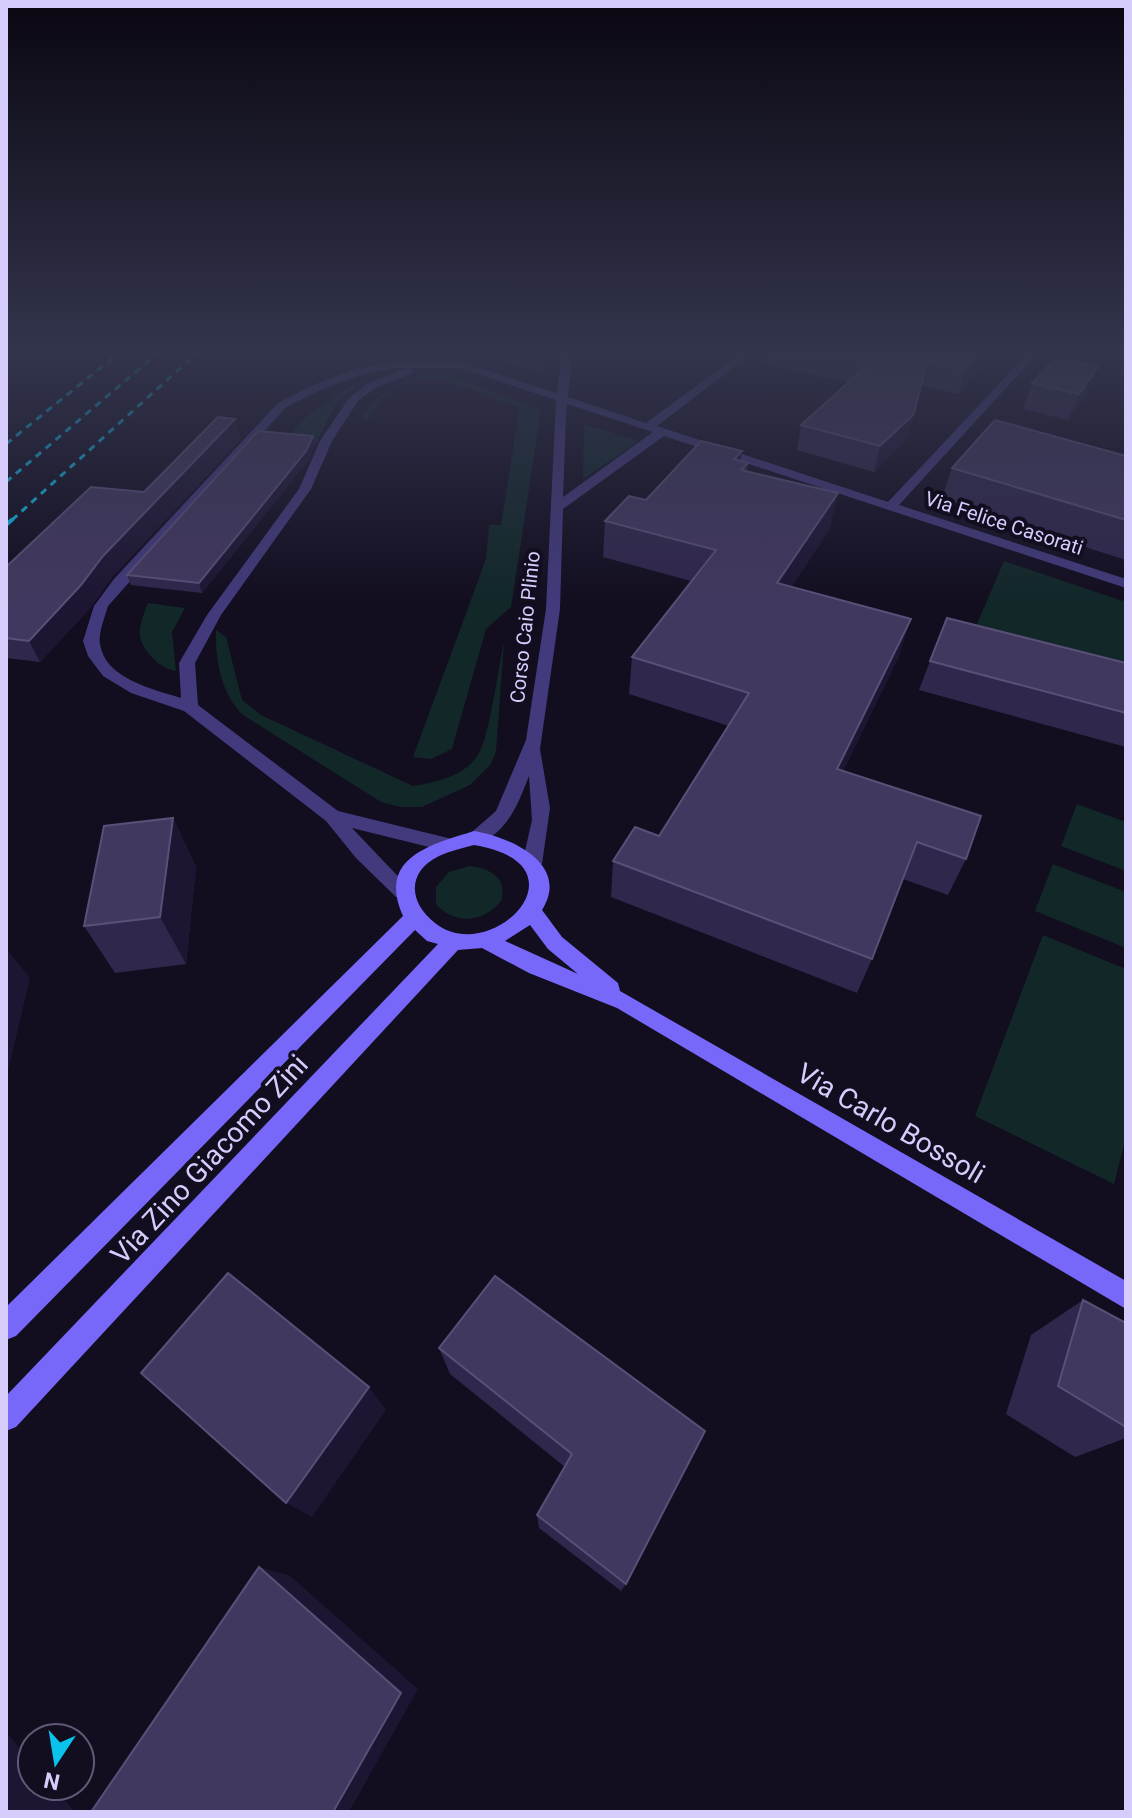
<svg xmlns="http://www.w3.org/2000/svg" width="1132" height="1818" viewBox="0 0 1132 1818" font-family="Roboto,sans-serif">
<rect width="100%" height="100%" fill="#120d1f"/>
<g fill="#112728">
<polygon points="501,353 547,353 544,373 503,362 499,358"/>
<path d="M 436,375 L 453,377 L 541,410 L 511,607 L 486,629 L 452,749 L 431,759 L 413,757 L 486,559 L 489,525 L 501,525 L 519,411 L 518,407 C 482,395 427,364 391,390 C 381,397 375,410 368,420 L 360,419 C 380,390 401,379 436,375 Z"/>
<polygon points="350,386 355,387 338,400 316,443 285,440 303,419"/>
<polygon points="584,424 639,441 583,479"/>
<polygon points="1004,561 1126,602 1126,681 971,638"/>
<path d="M 148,603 L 185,608 L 172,632 L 176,671 C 162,670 142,651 140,636 C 139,625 144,613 148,603 Z"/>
<path d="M 216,630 L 226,637 L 242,700 L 261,715 L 413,786 C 437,782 466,776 479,753 C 489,737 499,665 504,642 L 496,752 L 491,764 L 470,785 L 422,807 L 401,807 L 381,802 L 243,715 C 221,694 215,659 216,630 Z"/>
<polygon points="1077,804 1126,822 1126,871 1061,846"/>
<polygon points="1053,864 1126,892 1126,948 1035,911"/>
<path d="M 469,866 C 490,868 508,878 501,901 C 484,923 454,925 436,904 L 436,887 L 449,872 Z"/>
<polygon points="1043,935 1126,969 1126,1137 1114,1184 975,1116"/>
</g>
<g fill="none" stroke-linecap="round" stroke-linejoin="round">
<path fill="#423a7c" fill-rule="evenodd" d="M 562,353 L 572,353 L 568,397 L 646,423 L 741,353 L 752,353 L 657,426 L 888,502 L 1028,353 L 1038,353 L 899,505 L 1126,579 L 1126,588 L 664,436 L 563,509 L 560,609 L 540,749 L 550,808 L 542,864 L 532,871 L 522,864 L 532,820 L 529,776 C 518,804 507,835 474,845 L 465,838 L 496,811 L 526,740 L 546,609 L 556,400 L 459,368 L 410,368 L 413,373 L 375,388 L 358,401 L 332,441 L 311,489 L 221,615 L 195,663 L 198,705 L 338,811 L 452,839 L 454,844 L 445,851 L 352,828 L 413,892 L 410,897 L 396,897 L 356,858 L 326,821 L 184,711 L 131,693 L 103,676 L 88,656 L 83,641 L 94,606 L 114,579 L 277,404 L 308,387 L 358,368 L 394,362 L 460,362 L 557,393 ZM 394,368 L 408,368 L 367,384 L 348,399 L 320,441 L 299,489 L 207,615 L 179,663 L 181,698 C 153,689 105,679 100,644 C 98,633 105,617 108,606 L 285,408 C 320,389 354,374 394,368 ZM 567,404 L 653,432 L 563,497 L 566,415 Z"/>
<path fill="#7768f9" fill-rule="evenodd" d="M 474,831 C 510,837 571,864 542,910 L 562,937 L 618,983 L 620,991 L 1126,1281 L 1126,1309 L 617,1008 L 529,973 L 482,948 L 458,950 L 16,1427 L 6,1431 L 6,1396 L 438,944 L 427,941 L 415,930 L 16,1336 L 6,1340 L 6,1307 L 403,916 C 377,858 429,845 474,831 ZM 474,845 C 593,865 490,968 435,923 C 409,903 406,872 439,856 C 450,851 463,848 474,845 ZM 530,925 L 548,949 L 578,974 L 505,941 Z"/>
<g stroke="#0ac3ec" stroke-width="3" stroke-dasharray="7 6" stroke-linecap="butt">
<polyline points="6,444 119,353"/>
<polyline points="6,482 158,353"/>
<polyline points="12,520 197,353"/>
</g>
<polyline stroke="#0ac3ec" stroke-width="4" stroke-dasharray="9 7" stroke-linecap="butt" points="6,525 14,518"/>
</g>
<g fill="#30274c">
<polygon points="768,353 994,353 958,394 921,385 907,438 874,472 797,450 801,425 849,382 766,365"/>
<polygon points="1032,383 1088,392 1068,420 1023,409"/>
<polygon points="313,436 315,445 308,461 202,593 131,585 127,575"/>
<polygon points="241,439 112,577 91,607 40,662 6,658 6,567"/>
<polygon points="1126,456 1126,560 941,501 952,468"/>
<polygon points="740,461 748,463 747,472 830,529 791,587 899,656 843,771 966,859 948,895 903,879 872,959 857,993 611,897 613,861 659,836 729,726 629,694 632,657 691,581 603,557 605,521 646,500"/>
<polygon points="930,661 1126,663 1126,747 919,690"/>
<polygon points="173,818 196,867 186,964 115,973 84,926"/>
<polygon points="1083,1300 1126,1323 1126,1438 1075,1457 1006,1414 1031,1335"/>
<polygon points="439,1348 705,1431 626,1584 621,1591 539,1528 537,1515 565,1467 450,1374"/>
</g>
<g fill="#1d1532">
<polygon points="981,353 994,353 958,394 965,370"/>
<polygon points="1098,367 1088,392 1068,420 1079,394"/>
<polygon points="914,414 907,438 874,472 880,446"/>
<polygon points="235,419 241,439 112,577 91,607 40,662 29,641 103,556"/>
<polygon points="313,436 315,445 308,461 202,593 199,583"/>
<polygon points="742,451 737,485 734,459"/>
<polygon points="838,493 830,529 770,620 777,583"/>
<polygon points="911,619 899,656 826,807 837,769"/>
<polygon points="173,818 196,867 186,964 160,917"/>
<polygon points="6,948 30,978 6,1080"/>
<polygon points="369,1387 386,1410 312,1517 286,1503"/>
<polygon points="259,1567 289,1575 418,1689 349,1812 333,1812"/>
<polygon points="6,1732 32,1762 32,1786 52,1786 75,1812 6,1812"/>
</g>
<g fill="#42385f" stroke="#595078" stroke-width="2">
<polygon points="824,353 981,353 965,370 927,361 914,414 880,446 801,425 871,362"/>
<polygon points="1056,358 1098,367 1079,394 1032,383"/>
<polygon points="218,417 235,419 103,556 81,585 29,641 6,638 6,567 91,487 144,492"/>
<polygon points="995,420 1126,456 1126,520 952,468"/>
<polygon points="258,431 313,436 306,451 199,583 127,575"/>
<polygon points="701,441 742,451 734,459 748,463 741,470 838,493 777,583 911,619 837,769 981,816 966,859 917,842 872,959 613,861 635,827 659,836 749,693 632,657 716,550 605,521 629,496 646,500"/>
<polygon points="947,618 1126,663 1126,713 930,661"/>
<polygon points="173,818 160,917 84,926 104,826"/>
<polygon points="228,1273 369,1387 286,1503 141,1373"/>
<polygon points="495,1276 705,1431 626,1584 537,1515 572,1454 439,1348"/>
<polygon points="1083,1300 1126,1323 1126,1427 1058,1386"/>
<polygon points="259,1567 401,1693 333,1812 91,1812"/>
</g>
<linearGradient id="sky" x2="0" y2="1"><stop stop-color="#0a0711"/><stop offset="0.58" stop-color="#33354d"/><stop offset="1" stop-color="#33354d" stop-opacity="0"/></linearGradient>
<rect width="1132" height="607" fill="url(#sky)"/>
<g text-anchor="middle" stroke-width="8" stroke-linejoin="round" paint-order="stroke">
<g font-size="20" fill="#d6cdfd" stroke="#120d1f">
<text transform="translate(1004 523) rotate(18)" y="7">Via Felice Casorati</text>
<text transform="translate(525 627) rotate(-84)" y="7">Corso Caio Plinio</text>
</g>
<g font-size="28" fill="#d6cdfd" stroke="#120d1f">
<text transform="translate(891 1123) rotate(30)" y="10">Via Carlo Bossoli</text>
<text transform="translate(209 1159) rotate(-47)" y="10">Via Zino Giacomo Zini</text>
</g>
</g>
<rect width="1132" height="1818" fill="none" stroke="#d6cdfd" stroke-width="16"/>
<g transform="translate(56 1762) rotate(192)"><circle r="38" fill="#120d1f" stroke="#605a78" stroke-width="2"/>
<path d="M0-6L14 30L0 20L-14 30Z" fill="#0ac3ec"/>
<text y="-12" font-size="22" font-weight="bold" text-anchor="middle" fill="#d6cdfd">N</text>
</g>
</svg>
